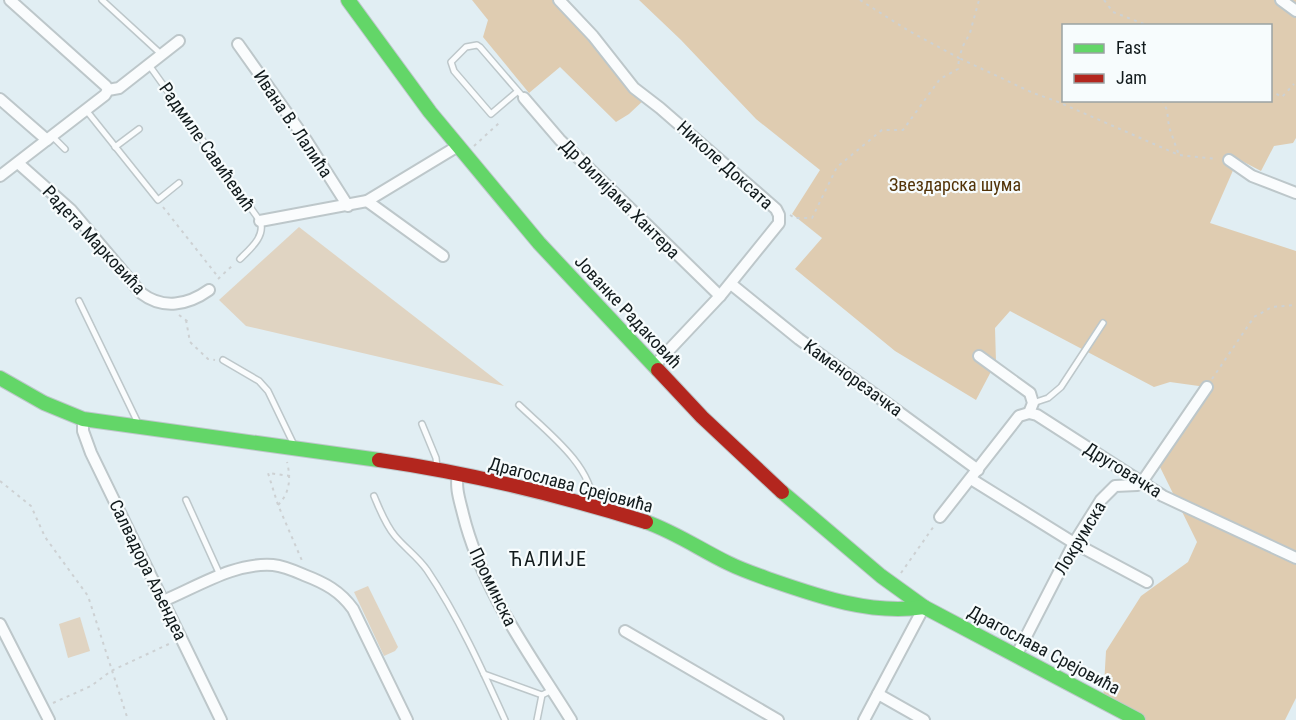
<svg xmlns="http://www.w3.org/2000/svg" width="1296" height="720" viewBox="0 0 1296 720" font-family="'Roboto Condensed',sans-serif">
<rect width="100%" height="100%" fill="#e1eef3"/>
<g fill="#e0d4c2">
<polygon points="299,227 504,386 246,326 219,300"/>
<polygon points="368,586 398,647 395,651 384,656 354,592"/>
<polygon points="80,617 90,651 68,658 59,624"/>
</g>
<g fill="#dfccb1" fill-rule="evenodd">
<polygon points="472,0 558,0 646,98 629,114 616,122 560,67 529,93 483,37 488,20"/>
<path d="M 639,0 L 1296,0 L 1296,138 L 1293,143 L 1274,146 L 1261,171 L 1238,159 L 1210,223 L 1296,251 L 1296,698 L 1285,720 L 1138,720 L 1103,702 L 1106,651 L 1141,596 L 1188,562 L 1197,542 L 1158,463 L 1206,387 L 1170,382 L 1154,387 L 1010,311 L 995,328 L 996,362 L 976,400 L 895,351 L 795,269 L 822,238 L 792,214 L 820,170 L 756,119 L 681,40 ZM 1064,26 L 1270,26 L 1270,100 L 1064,100 Z"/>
</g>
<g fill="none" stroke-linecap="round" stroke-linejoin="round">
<defs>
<g id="lane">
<polyline points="102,0 161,54"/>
<path d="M 149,65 L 260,221 C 266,236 250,249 240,259"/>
<polyline points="518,91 491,114 454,71 451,62 466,47 477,45 480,47 524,98"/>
<polyline points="86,110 158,200 179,183"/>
<polyline points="52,136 65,149"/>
<polyline points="115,147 139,129"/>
<polyline points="79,301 138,423"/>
<polyline points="223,360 259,381 268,391 294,445"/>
<polyline points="1033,403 1048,398 1061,387 1103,323"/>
<path d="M 519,405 C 546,431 592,465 593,504"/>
<polyline points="422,424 436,458 437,467"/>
<path d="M 374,496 C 380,510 385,524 395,536 C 405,548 418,557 427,570 C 458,616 482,669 505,720"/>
<polyline points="186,500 220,575"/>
<polyline points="484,674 542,695"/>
<polyline points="537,720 542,695 552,690"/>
</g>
<g id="street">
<polyline points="10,0 106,86 108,90"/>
<polyline points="559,0 593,36 634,88 660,108 776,209 779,215 779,223 720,296 654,366"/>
<polyline points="1281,0 1296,11"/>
<polyline points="238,44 306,140 348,206"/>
<polyline points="524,98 560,140 720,296"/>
<polyline points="0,99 47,140"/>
<polyline points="1229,160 1252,176 1296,193"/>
<path d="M 18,163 L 71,210 L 141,293 C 163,310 188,305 209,290"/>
<polyline points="0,176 105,95 108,90 119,88 179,41"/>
<polyline points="367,201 443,256"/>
<polyline points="260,221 367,201 458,146"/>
<polyline points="731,284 799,339 978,470"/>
<polyline points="979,356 1030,393 1033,403 1029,413"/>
<polyline points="1029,413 1037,415 1163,496 1296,558"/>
<polyline points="83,419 83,431 91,453 221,720"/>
<path d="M 458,474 C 455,488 460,501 463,514 C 482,591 530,654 571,720"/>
<polyline points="971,479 1074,543 1147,582"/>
<polyline points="940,517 1019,416 1029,413"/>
<path d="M 163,601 C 197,587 235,562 273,565 C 284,566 295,571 304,575 C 325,583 340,591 353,609 L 407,720"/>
<polyline points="0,624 49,720"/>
<polyline points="625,631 778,720"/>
<polyline points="1016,656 1074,543 1101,500 1115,486 1137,485 1142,482 1207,387"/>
<polyline points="878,694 924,720"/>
<polyline points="864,720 924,607"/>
</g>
<g id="fast">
<polyline points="348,0 430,112 539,243 658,370"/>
<polyline points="0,378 44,403 83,419 379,460"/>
<polyline points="782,492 881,576 924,607 1138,720"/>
<path d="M 646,522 C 675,532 701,550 728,563 C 742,570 757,575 771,580 C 820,597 872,615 924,607"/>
</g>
<g id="jam">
<polyline points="658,370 702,417 782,492"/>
<path d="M 379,460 C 469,473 559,495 646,522"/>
</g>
</defs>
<use href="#lane" stroke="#bdc7ca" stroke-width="8"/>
<use href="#street" stroke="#bdc7ca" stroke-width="14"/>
<use href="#fast" stroke="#bdc7ca" stroke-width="16"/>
<use href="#jam" stroke="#bdc7ca" stroke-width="16"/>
<g stroke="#cdd1d3" stroke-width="2" stroke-dasharray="3 4.5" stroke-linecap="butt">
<polyline points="860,0 909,31 959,58 963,46 970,33 979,0"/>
<polyline points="1104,0 1113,12 1149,26"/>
<polyline points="1270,90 1282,97 1294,84"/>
<polyline points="1162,100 1167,110 1169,127 1179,155"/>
<polyline points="474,146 499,123 497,121"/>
<polyline points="163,207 219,278"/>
<polyline points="790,215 795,218 812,218 837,167 882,130 903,130 940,79 958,69 959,58 1033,93 1056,101 1179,155 1217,159"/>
<polyline points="218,279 234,264"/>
<polyline points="179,315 191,324"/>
<polyline points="186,320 190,342 208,359 215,360"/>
<polyline points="1212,379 1254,317 1272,307 1296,305"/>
<polyline points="290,476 268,473 278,505 303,563"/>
<polyline points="0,481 31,506 45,537 88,596 128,720"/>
<path d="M 278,505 C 290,493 291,478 287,462"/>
<polyline points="901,573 934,526"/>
<polyline points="53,703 91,686 111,671 171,643"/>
</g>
<use href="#lane" stroke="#fafcfd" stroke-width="5"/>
<use href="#street" stroke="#fafcfd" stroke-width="10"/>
<use href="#fast" stroke="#63d668" stroke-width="14"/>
<use href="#jam" stroke="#b3261e" stroke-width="14"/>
</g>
<g text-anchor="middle" stroke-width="4.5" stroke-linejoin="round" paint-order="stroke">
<g font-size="18" fill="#111a1c" stroke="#f7fcfd">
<text transform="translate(293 124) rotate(56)" y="6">Ивана В. Лалића</text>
<text transform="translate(207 147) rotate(55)" y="6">Радмиле Савићевић</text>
<text transform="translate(725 165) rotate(42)" y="6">Николе Доксата</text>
<text transform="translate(620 199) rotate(45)" y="6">Др Вилијама Хантера</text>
<text transform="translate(94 240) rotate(47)" y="6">Радета Марковића</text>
<text transform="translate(628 312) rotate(47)" y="6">Јованке Радаковић</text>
<text transform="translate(853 378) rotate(36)" y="6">Каменорезачка</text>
<text transform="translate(1123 470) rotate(32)" y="6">Друговачка</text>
<text transform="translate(571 485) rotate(15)" y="6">Драгослава Срејовића</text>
<text transform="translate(1080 538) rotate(-59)" y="6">Локрумска</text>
<text transform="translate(148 570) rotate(64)" y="6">Салвадора Аљендеа</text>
<text transform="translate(493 587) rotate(64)" y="6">Проминска</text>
<text transform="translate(1044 650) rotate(28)" y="6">Драгослава Срејовића</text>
</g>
<g font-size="18" fill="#523308" stroke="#f7fcfd">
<text x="955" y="191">Звездарска шума</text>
</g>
<g font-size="20" letter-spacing="1.5" fill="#111a1c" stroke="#f7fcfd">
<text x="548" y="566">ЋАЛИЈЕ</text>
</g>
</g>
<rect x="1062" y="24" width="210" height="78" fill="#f7fcfd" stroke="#9ba2a3" stroke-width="1.5"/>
<rect x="1074" y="44" width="30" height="9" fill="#63d668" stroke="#9ba2a3" stroke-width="1.5"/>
<text x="1116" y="54" font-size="18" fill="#111a1c">Fast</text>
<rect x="1074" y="74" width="30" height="9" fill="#b3261e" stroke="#9ba2a3" stroke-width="1.5"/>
<text x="1116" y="84" font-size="18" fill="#111a1c">Jam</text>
</svg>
